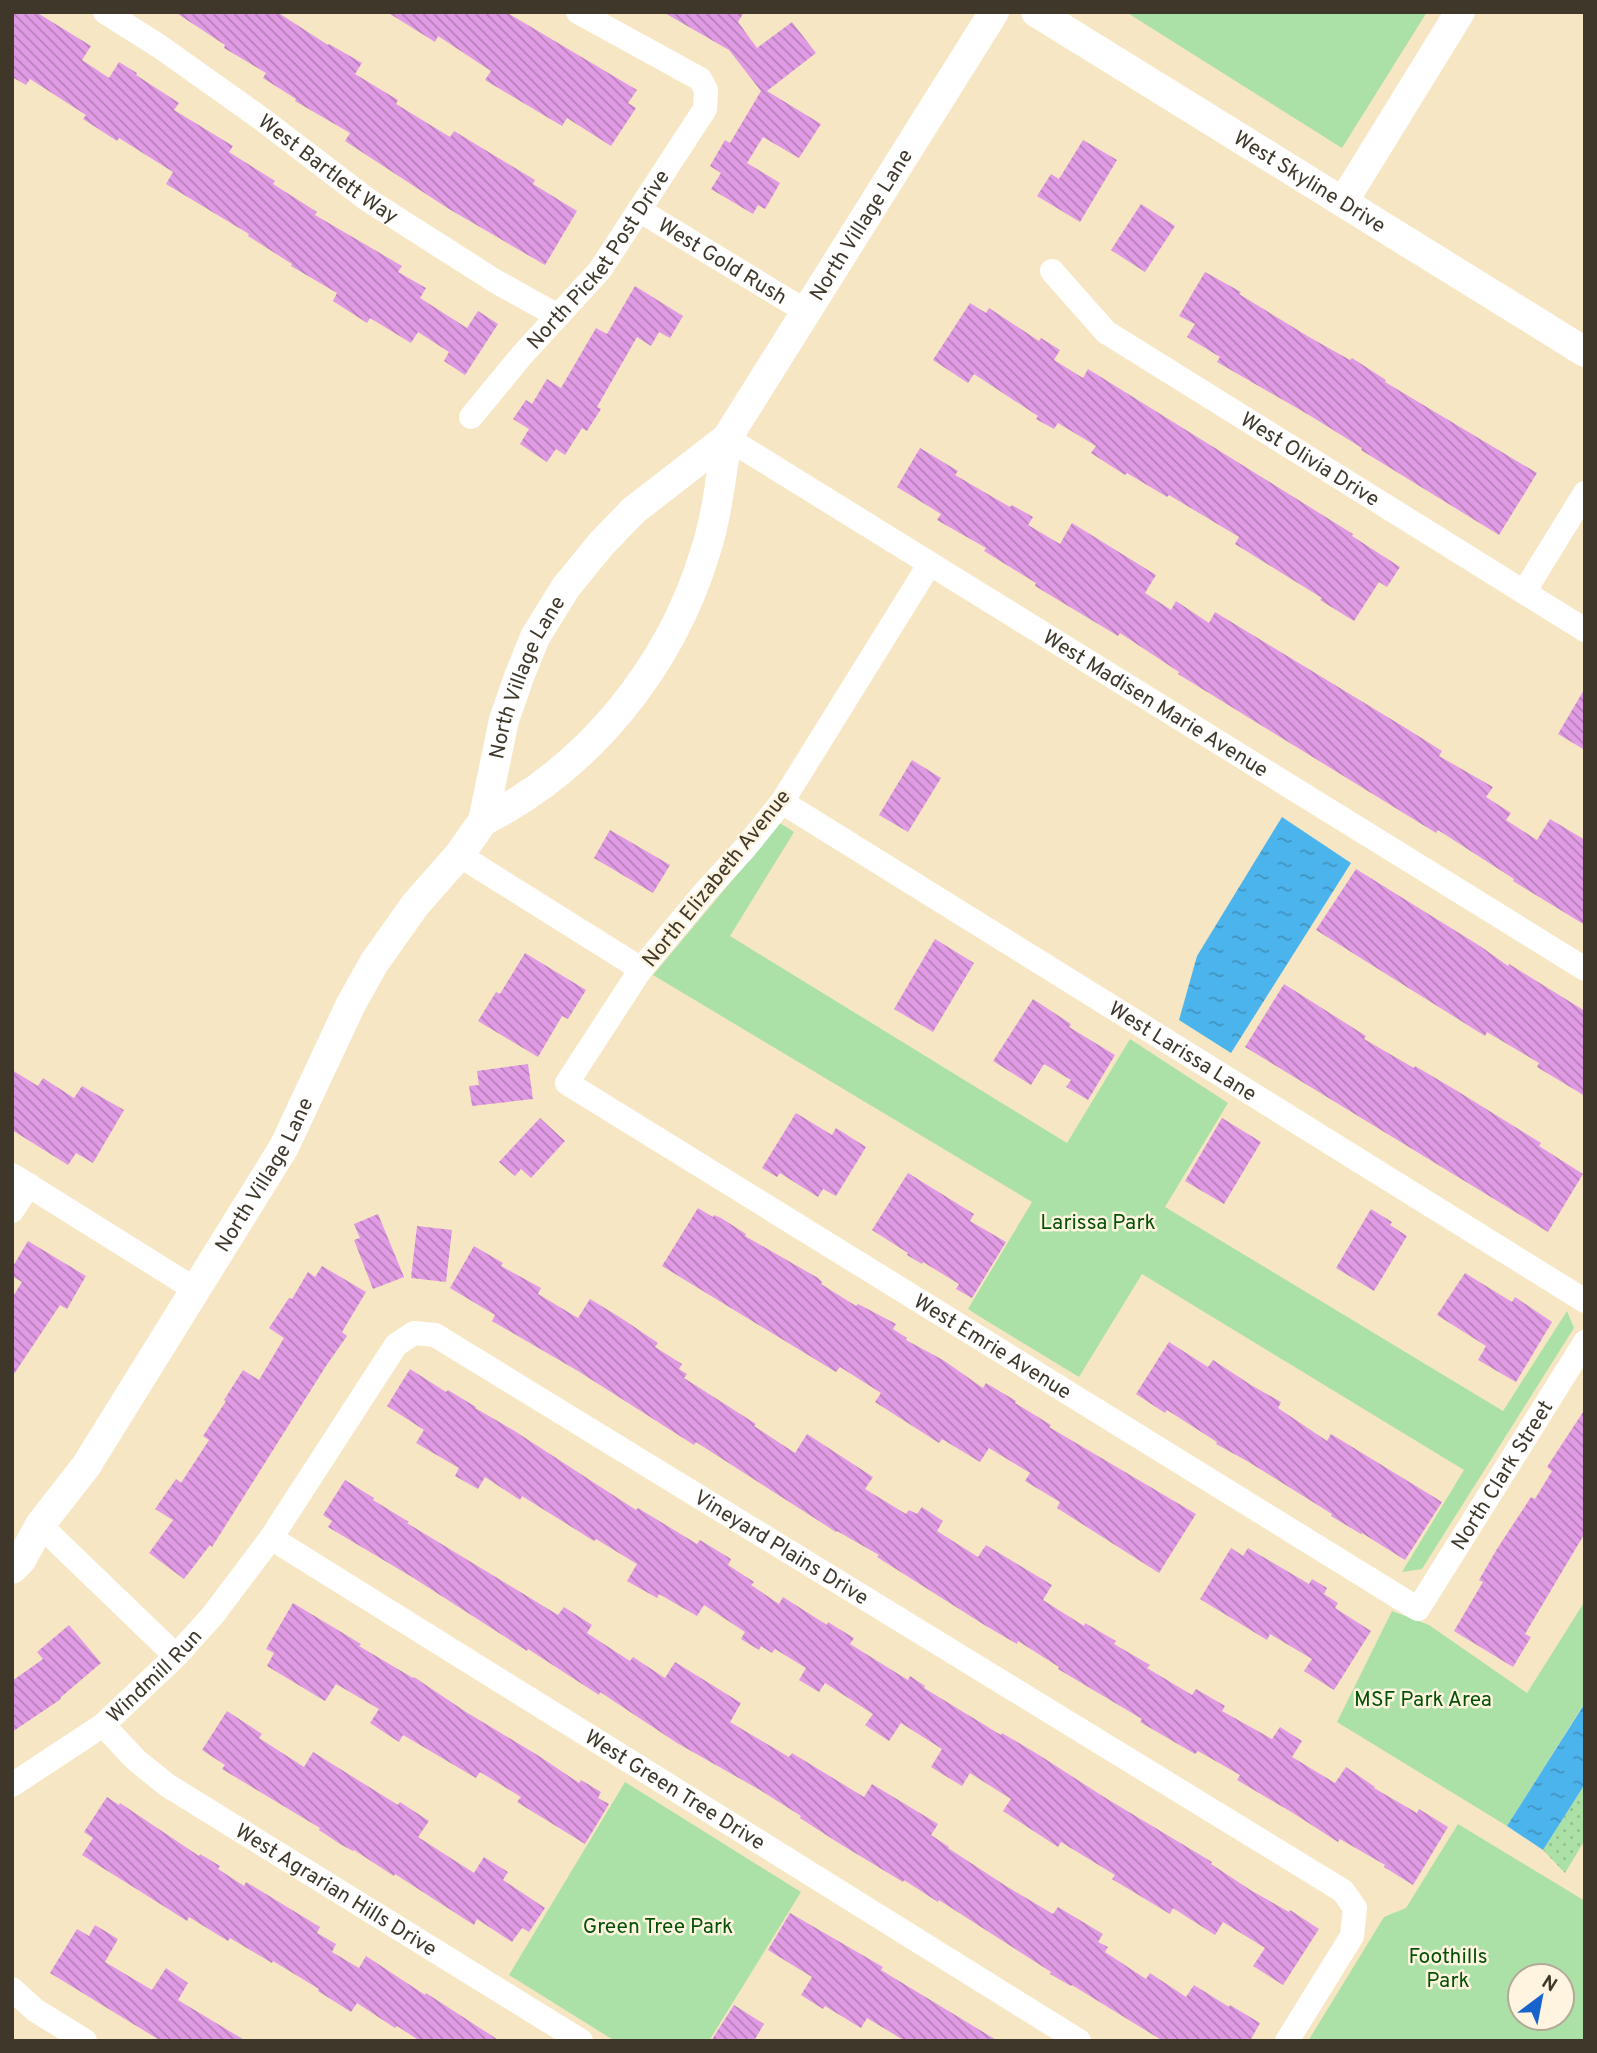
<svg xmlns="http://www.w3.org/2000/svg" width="1597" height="2053" viewBox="0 0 1597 2053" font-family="Overpass,sans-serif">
<defs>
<pattern id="grass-dots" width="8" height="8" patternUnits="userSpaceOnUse" patternTransform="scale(1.75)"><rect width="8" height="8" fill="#abe1a6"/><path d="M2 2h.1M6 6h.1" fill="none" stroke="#94c28f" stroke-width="1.8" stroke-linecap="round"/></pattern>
<pattern id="water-ripples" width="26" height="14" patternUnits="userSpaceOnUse" patternTransform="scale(1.75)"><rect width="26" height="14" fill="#4cb4ed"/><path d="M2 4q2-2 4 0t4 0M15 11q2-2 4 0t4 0" fill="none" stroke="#4193c0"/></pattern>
<pattern id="building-back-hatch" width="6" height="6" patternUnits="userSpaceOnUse" patternTransform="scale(1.75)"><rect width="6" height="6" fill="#e09be4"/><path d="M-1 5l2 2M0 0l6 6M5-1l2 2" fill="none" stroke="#b77fb9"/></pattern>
</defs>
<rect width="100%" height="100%" fill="#f7e6c3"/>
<polygon fill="url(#grass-dots)" points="1585,1784 1585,1840 1565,1873 1543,1850"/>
<g fill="#abe1a6" fill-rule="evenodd">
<polygon points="1126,12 1427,12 1342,148"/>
<polygon points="780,823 794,832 730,936 1067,1143 1130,1039 1228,1103 1165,1207 1503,1411 1567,1311 1574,1328 1422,1569 1402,1572 1464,1470 1142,1274 1079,1377 982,1318 968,1309 1032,1202 653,975"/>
<polygon points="1585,1601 1585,1702 1507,1826 1337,1722 1392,1611 1429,1625 1527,1693"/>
<polygon points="625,1782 801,1892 709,2041 615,2041 509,1975"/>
<path d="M 1458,1824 L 1585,1901 L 1585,2041 L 1308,2041 L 1384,1917 L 1406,1908 ZM 1562,1976 L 1562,2018 L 1520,2018 L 1520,1976 Z"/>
</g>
<g fill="url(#water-ripples)">
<polygon points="1282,817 1351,863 1231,1053 1179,1020 1197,956"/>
<polygon points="1585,1703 1585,1784 1543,1850 1507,1826"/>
</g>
<g fill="url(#building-back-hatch)">
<polygon points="12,12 36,12 91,46 82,60 109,78 119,62 137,73 136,75 179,103 174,110 233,146 229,152 275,181 273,184 317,212 315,215 402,266 398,272 426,288 420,298 467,328 478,311 498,324 465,375 444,361 449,352 418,332 411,343 370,318 367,323 333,301 337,293 291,266 292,264 248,236 249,234 166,184 173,172 119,138 117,141 83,119 86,115 30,79 26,85 12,77"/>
<polygon points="175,12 277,12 328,45 329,44 362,63 355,74 398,100 396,104 450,137 454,131 535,180 533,184 577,211 545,265 449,209 345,141 350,133 295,101 296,99 263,78 266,73 224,48 225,45"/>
<polygon points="387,12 506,12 637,90 628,103 636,108 611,146 567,118 562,126 485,80 491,71 438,36 435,42"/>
<polygon points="663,12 744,12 738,22 757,48 792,22 816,53 767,91 821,124 799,158 763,137 747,163 780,183 765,209 758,205 753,214 711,189 721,173 710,166 725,140 730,143 761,91 729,50"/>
<polygon points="1083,140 1117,160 1080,222 1037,196 1051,174 1059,179"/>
<polygon points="1141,204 1175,226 1145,272 1111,250"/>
<polygon points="1205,272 1241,292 1239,294 1309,337 1350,360 1352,358 1386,380 1385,382 1537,473 1499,535 1361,450 1362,448 1309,415 1217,362 1220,357 1187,337 1195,324 1179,316"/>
<polygon points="635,286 683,316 670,338 659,332 651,346 637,337 597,407 601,409 587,431 582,428 565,455 556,449 547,462 520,444 529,429 513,419 526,400 532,404 547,379 561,388 596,328 607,334"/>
<polygon points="970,303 986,313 989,308 1039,341 1041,338 1060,350 1054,360 1083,378 1088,369 1353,534 1352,536 1400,567 1387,587 1379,582 1354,621 1320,600 1322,598 1235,544 1239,537 1169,495 1167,497 1127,473 1125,475 1091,453 1096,446 1058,423 1054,429 1036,419 1038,416 974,374 968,383 933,360"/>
<polygon points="920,448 958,471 955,475 1010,507 1012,505 1033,517 1028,525 1060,544 1072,523 1156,575 1145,593 1171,610 1176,601 1209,623 1215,612 1404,727 1442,751 1439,756 1493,787 1486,797 1511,813 1506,820 1537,840 1550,819 1585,840 1585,925 1513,881 1514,879 1438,830 1436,833 1178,674 1179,672 1120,633 1118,636 1035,586 1036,583 984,551 986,548 937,520 941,514 897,487"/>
<polygon points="1585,688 1585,750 1558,734"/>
<polygon points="912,760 941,778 908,832 879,815"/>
<polygon points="610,830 670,865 653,893 594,858"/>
<polygon points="1356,869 1480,946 1508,966 1509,964 1585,1011 1585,1096 1537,1067 1539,1063 1487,1032 1485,1036 1316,930"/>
<polygon points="935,939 974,963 933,1032 894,1009"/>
<polygon points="525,953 586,990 568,1019 562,1016 538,1057 478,1021 496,992 500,994"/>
<polygon points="1284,984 1366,1036 1364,1039 1414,1068 1415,1066 1454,1089 1541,1143 1539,1146 1583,1174 1548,1232 1245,1047"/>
<polygon points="1033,999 1071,1024 1069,1027 1115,1055 1088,1100 1066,1087 1071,1080 1044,1064 1031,1085 993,1061"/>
<polygon points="528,1064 533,1099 472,1106 469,1086 479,1085 477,1071"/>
<polygon points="12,1070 38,1086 43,1078 74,1098 82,1086 124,1110 93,1163 76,1153 68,1165 12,1130"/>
<polygon points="796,1113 832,1135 836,1128 866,1147 836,1196 823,1189 818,1197 780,1173 777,1177 762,1168"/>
<polygon points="540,1118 565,1141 531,1178 521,1169 515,1176 499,1162"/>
<polygon points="1222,1118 1261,1142 1224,1204 1185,1181"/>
<polygon points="908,1173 974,1214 970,1221 1006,1242 972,1298 956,1289 959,1284 923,1262 922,1264 907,1255 908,1253 872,1230"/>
<polygon points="698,1208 713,1217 714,1215 721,1218 746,1234 745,1236 818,1278 822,1282 821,1284 856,1306 858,1304 864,1307 896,1324 893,1329 907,1338 906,1340 943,1360 983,1388 986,1383 1016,1401 1015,1403 1051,1425 1049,1427 1196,1514 1159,1573 1057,1508 1060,1502 1025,1481 1030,1473 989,1448 980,1462 942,1439 939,1443 875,1402 881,1393 840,1367 836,1372 662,1266"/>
<polygon points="1371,1209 1392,1222 1390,1225 1407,1236 1374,1291 1336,1268"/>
<polygon points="378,1214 404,1277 373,1289 354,1240 360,1238 354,1224"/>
<polygon points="417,1226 452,1230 446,1282 411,1278"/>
<polygon points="28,1241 86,1276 67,1309 60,1305 12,1377 12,1298 22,1282 12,1276 12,1268"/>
<polygon points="474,1246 503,1263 501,1266 541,1288 538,1294 578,1318 590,1299 621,1318 658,1343 655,1347 682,1364 679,1369 687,1374 684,1378 756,1424 754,1426 795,1453 807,1434 873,1477 865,1489 906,1514 909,1510 917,1514 922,1507 943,1521 937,1531 978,1557 986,1545 1052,1585 1043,1600 1084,1626 1085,1623 1116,1641 1114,1644 1150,1665 1147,1668 1192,1695 1196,1689 1225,1706 1222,1711 1272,1739 1280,1727 1302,1741 1292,1757 1335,1783 1346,1767 1375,1787 1374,1788 1417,1813 1419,1809 1448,1827 1413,1885 1384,1867 1385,1865 1340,1839 1338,1842 1293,1813 1237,1780 1240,1775 1198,1751 1195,1754 1140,1722 1142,1719 1058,1669 1059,1667 1018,1641 1017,1644 986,1626 877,1557 879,1555 837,1531 836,1532 696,1442 694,1445 578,1371 492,1321 495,1315 450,1288"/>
<polygon points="322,1266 366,1292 342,1332 347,1336 326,1366 212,1547 210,1545 184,1579 149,1553 173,1520 155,1509 176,1479 181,1483 209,1440 203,1436 226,1401 224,1400 243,1370 259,1380 284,1338 269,1328 289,1298 292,1299 308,1272 315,1277"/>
<polygon points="1465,1273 1512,1302 1515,1297 1552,1322 1516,1382 1478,1360 1486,1346 1437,1315"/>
<polygon points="1169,1342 1208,1367 1213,1360 1251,1385 1281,1402 1278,1408 1327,1441 1331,1434 1442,1502 1405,1560 1362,1533 1361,1534 1331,1516 1332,1514 1247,1461 1216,1444 1217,1442 1167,1410 1165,1413 1136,1394"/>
<polygon points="410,1369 446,1392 448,1390 476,1407 475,1408 513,1430 636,1510 638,1508 697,1544 700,1540 731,1559 728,1565 754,1582 751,1585 779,1604 783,1597 827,1625 828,1622 854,1638 850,1644 908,1680 910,1676 925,1686 924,1688 1001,1735 1002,1733 1039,1755 1104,1797 1212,1862 1211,1864 1252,1891 1289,1912 1290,1910 1319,1929 1283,1985 1253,1966 1265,1948 1223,1922 1215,1935 1173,1908 1170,1914 1112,1879 1115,1875 1061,1842 1058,1847 1003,1811 1011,1799 970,1773 962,1786 931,1767 942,1749 901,1723 889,1741 865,1725 873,1714 825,1683 819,1692 799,1680 806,1668 775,1649 772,1653 761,1646 759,1650 741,1639 745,1632 704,1605 697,1616 659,1594 657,1598 627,1581 637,1564 596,1539 594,1541 522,1496 520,1500 485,1477 478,1489 455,1476 459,1468 416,1443 424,1430 387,1406"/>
<polygon points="1585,1409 1585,1533 1525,1634 1531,1637 1513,1667 1454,1631 1483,1582 1479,1580 1497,1549 1531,1497 1535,1499 1552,1471 1547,1467"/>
<polygon points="345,1480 374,1498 373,1500 409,1522 407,1523 558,1615 564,1607 592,1625 587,1633 630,1661 633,1657 665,1678 675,1662 741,1703 730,1722 789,1757 792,1753 864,1797 872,1784 938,1824 931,1835 949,1847 948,1848 1006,1886 1053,1914 1058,1907 1103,1934 1098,1942 1108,1947 1105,1952 1146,1979 1150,1973 1186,1997 1194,1985 1229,2007 1230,2005 1260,2023 1250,2041 1163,2041 1072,1985 1071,1986 1050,1974 1051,1972 939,1900 938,1902 904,1880 903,1882 837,1842 800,1818 801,1816 760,1790 677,1743 600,1692 599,1695 528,1649 527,1651 412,1577 328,1527 332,1521 323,1515"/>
<polygon points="1231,1548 1243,1556 1248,1548 1309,1584 1312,1579 1327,1588 1324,1594 1338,1603 1335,1608 1371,1631 1334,1690 1304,1671 1312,1659 1270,1634 1267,1640 1200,1599"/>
<polygon points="293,1603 361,1644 359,1646 413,1678 414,1677 466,1712 539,1756 579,1783 581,1780 601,1792 598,1798 609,1804 585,1844 517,1802 521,1797 480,1772 476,1778 403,1735 399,1742 370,1723 379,1709 336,1684 325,1701 267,1666 274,1653 266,1649"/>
<polygon points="69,1625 101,1663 60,1698 61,1699 12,1732 12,1681 43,1659 37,1652"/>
<polygon points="227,1711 262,1734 259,1738 304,1767 313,1752 398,1805 400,1802 429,1821 418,1837 474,1873 484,1857 508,1872 503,1880 545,1908 529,1932 522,1928 512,1942 477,1919 474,1925 395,1874 394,1876 354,1850 353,1851 340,1844 319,1830 320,1828 222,1769 225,1765 202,1750"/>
<polygon points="107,1797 119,1805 120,1803 199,1856 200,1854 220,1866 218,1869 244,1886 246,1882 320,1927 317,1933 336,1944 332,1952 359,1968 366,1956 425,1995 426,1993 500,2041 420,2041 397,2026 395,2028 357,2003 351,2012 318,1991 319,1989 273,1961 272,1963 230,1938 228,1941 189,1917 187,1921 146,1895 82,1855 93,1838 84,1832"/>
<polygon points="790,1913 883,1967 881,1970 998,2041 905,2041 867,2018 861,2028 825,2006 823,2009 801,1995 812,1977 768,1950"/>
<polygon points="95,1925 118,1939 105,1962 152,1990 166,1968 188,1983 178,2000 246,2041 161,2041 50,1973 77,1929 89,1936"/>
<polygon points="734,2005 764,2024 754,2041 711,2041"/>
</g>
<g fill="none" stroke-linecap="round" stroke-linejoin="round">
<g stroke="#fff" stroke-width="24">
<path id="s1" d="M 105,12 L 159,46 L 259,117 L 368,200 L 495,281 L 558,316"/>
<path id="s2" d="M 639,210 L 807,312"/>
<path id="s3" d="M 1052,271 L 1106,332 L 1585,630"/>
<path id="s4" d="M 471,417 L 522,355 L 600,270 L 705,109 L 706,90 L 700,79 L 578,12"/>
<path id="s5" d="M 727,438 L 1585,969"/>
<path id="s6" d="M 929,565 L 782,802 L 745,848 L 704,893 L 641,969 L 567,1083 L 1418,1609 L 1585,1342"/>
<polyline points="1524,592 1585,493"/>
<path id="s7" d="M 782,802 L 1585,1301"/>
<polyline points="459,855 641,969"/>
<polyline points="12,1175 196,1290"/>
<polyline points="12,1211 29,1185"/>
<polyline points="40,1525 176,1656"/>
<path id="s8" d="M 271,1538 L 1079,2041"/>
<path id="s9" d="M 103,1725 L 136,1760 L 167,1785 L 581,2041"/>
<path id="s10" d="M 12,1785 L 103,1725 L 176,1656 L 213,1615 L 271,1538 L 396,1345 L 414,1333 L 435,1335 L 1343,1891 L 1355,1908 L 1352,1936 L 1287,2041"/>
<polyline points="12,1989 35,2010 85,2041"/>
</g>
<g stroke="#fff" stroke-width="30">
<path id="s11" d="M 1036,12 L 1585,352"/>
<polyline points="1343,202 1460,12"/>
<path d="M 483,821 C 589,768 670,667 705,553 C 717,516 721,477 727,438"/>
<path id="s12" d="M 12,1569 L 21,1560 L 40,1525 L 86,1466 L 284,1147 L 351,1004 L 374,963 L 415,905 L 459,855 L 483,821 L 504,720 L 519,677 L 535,637 L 566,587 L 602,543 L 634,510 L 727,438 L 994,12"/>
</g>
</g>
<g text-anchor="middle" stroke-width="5" stroke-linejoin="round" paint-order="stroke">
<g font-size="21" fill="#3f382a" stroke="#fef4df">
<text dy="7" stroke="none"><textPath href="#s1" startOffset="273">West Bartlett Way</textPath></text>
<text dy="7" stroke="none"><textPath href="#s11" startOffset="322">West Skyline Drive</textPath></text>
<text dy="7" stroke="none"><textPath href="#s12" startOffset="1610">North Village Lane</textPath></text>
<text dy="7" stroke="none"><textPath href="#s4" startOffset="203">North Picket Post Drive</textPath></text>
<text dy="7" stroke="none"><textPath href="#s2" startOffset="98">West Gold Rush</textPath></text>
<text dy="7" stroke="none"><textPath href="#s3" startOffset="322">West Olivia Drive</textPath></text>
<text dy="7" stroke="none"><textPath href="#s12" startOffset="1038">North Village Lane</textPath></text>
<text dy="7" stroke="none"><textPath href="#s5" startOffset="504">West Madisen Marie Avenue</textPath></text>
<text transform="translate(716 878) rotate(-51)" y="7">North Elizabeth Avenue</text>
<text dy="7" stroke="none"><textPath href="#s7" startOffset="472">West Larissa Lane</textPath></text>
<text dy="7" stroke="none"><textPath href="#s12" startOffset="469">North Village Lane</textPath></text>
<text dy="7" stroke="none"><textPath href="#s6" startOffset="1134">West Emrie Avenue</textPath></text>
<text dy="7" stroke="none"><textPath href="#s6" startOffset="1792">North Clark Street</textPath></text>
<text dy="7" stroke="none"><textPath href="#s10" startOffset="1040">Vineyard Plains Drive</textPath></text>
<text dy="7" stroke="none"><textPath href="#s10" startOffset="180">Windmill Run</textPath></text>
<text dy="7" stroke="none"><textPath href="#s8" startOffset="476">West Green Tree Drive</textPath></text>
<text dy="7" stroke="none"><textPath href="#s9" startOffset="287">West Agrarian Hills Drive</textPath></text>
</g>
<g font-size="21" fill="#045106" stroke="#fef4df">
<text x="1098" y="1229">Larissa Park</text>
<text x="1423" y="1706">MSF Park Area</text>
<text x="658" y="1933">Green Tree Park</text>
<text x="1448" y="1963">Foothills<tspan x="1448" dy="24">Park</tspan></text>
</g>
</g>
<rect width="1597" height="2053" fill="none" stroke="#3f382a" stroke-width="28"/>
<g transform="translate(1541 1997) rotate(32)"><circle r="33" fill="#fef4df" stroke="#b2a997" stroke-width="2"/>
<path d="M0-5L12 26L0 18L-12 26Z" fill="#1663cd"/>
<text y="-10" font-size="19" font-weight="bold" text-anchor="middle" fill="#3f382a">N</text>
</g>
</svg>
